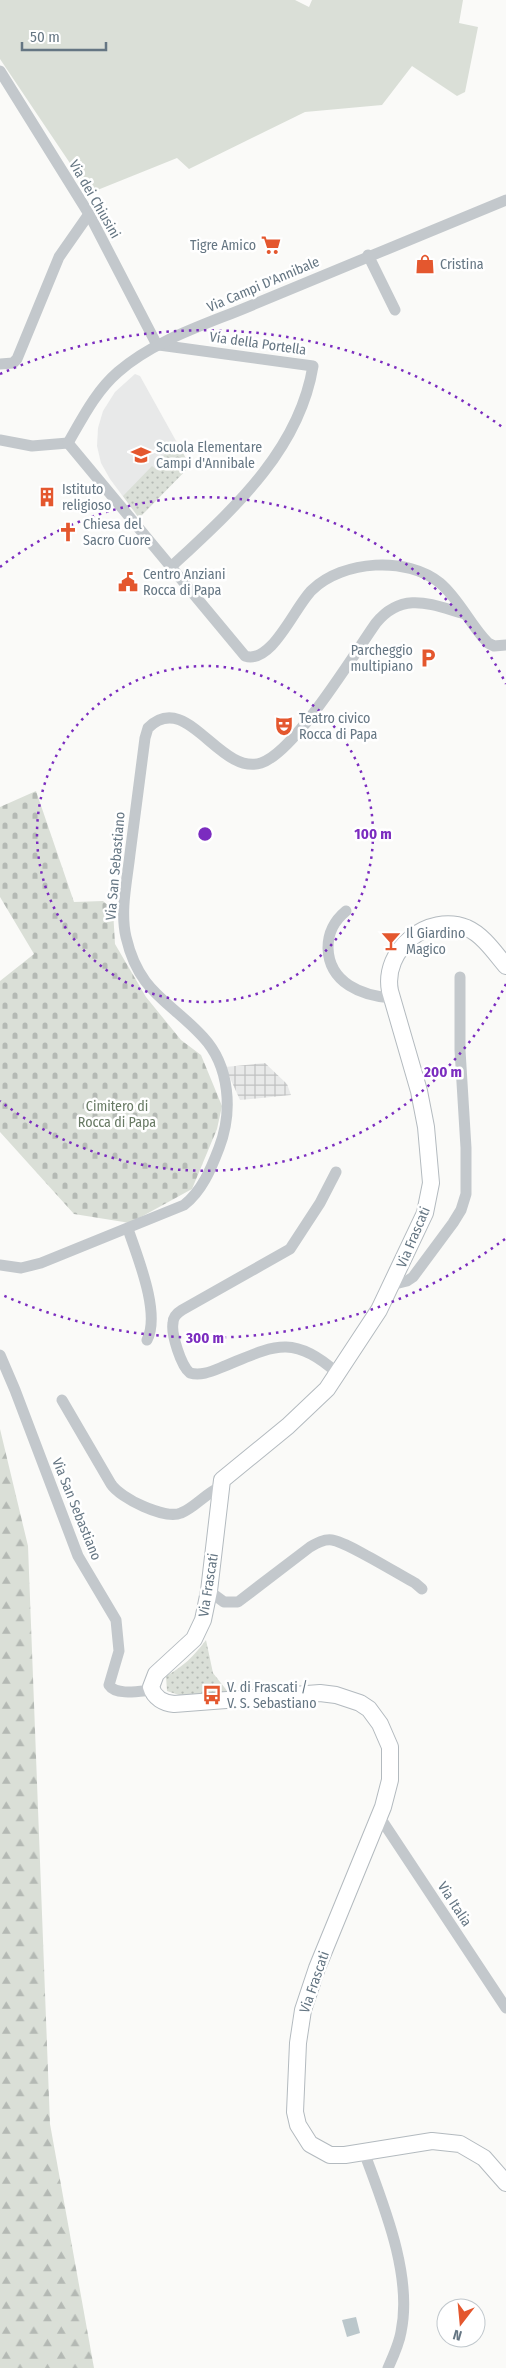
<svg xmlns="http://www.w3.org/2000/svg" width="506" height="2368" viewBox="0 0 506 2368" font-family="'Fira Sans Condensed',sans-serif">
<defs>
<pattern id="industrial-grid" width="8" height="8" patternUnits="userSpaceOnUse" patternTransform="scale(1.25)"><rect width="8" height="8" fill="#e8e9e9"/><path d="M0 4h8M4 0v8" fill="none" stroke="#c0c1c2"/></pattern>
<pattern id="grass-dots" width="8" height="8" patternUnits="userSpaceOnUse" patternTransform="scale(1.25)"><rect width="8" height="8" fill="#dadfd7"/><path d="M2 2h.1M6 6h.1" fill="none" stroke="#b4b9b4" stroke-width="1.8" stroke-linecap="round"/></pattern>
<pattern id="forest-firs" width="22" height="20" patternUnits="userSpaceOnUse" patternTransform="scale(1.25)"><rect width="22" height="20" fill="#dadfd7"/><path d="M5 1l3.5 6h-7zM16 11l3.5 6h-7z" fill="#b4b9b4"/></pattern>
<pattern id="cemetery-stones" width="16" height="16" patternUnits="userSpaceOnUse" patternTransform="scale(1.25)"><rect width="16" height="16" fill="#dadfd7"/><path d="M2 7V4a2 2 0 0 1 4 0v3zM10 15v-3a2 2 0 0 1 4 0v3z" fill="#b4b9b4"/></pattern>
</defs>
<rect width="100%" height="100%" fill="#fafaf8"/>
<polygon fill="#e8e9e9" points="135,374 140,376 190,466 139,518 110,479 101,463 97,446 98,428 103,411 115,392"/>
<polygon fill="url(#industrial-grid)" points="265,1063 287,1084 291,1095 240,1100 225,1067"/>
<g fill="url(#grass-dots)">
<polygon points="177,442 190,466 139,518 123,496 152,466 157,470 163,464 159,460"/>
<path d="M 206,1640 L 213,1673 L 228,1692 L 225,1694 L 179,1695 L 167,1691 L 166,1676 C 183,1667 194,1656 206,1640 Z"/>
</g>
<polygon fill="url(#forest-firs)" points="0,1429 28,1546 50,2124 94,2368 0,2368"/>
<polygon fill="url(#cemetery-stones)" points="36,791 74,902 103,901 113,910 115,944 146,997 181,1040 201,1055 222,1106 217,1129 192,1189 130,1223 74,1214 0,1132 0,981 34,954 0,897 0,807"/>
<polygon fill="#dadfd7" points="0,0 295,0 309,7 312,0 463,0 459,23 478,27 465,92 457,96 412,66 382,105 305,112 189,169 177,158 90,193 0,59"/>
<polygon fill="#bbc7cb" points="356,2317 360,2333 347,2337 342,2320"/>
<g fill="none" stroke-linecap="round" stroke-linejoin="round">
<defs>
<path id="secondary" d="M 506,966 C 495,953 483,935 467,928 C 428,912 382,950 390,991 L 419,1091 L 426,1127 L 431,1183 L 425,1213 L 379,1310 L 327,1389 L 288,1426 L 222,1480 L 209,1591 L 203,1620 L 194,1639 L 156,1674 L 151,1687 C 154,1698 164,1703 174,1704 L 320,1693 L 336,1695 L 360,1703 L 369,1709 L 380,1724 L 390,1747 L 390,1780 L 383,1807 L 317,1968 L 303,2010 L 298,2043 L 295,2112 L 298,2125 L 310,2144 L 330,2155 L 345,2155 L 432,2141 L 460,2144 L 484,2158 L 506,2183"/>
</defs>
<use href="#secondary" stroke="#b3babf" stroke-width="18"/>
<g stroke="#c3c8cc" stroke-width="11">
<polyline points="0,71 89,214 157,345"/>
<polyline points="368,255 395,310"/>
<path d="M 159,345 L 313,366 C 299,452 231,511 171,567"/>
<polyline points="0,364 13,363 17,359 59,257 89,214"/>
<polyline points="0,440 32,446 68,443"/>
<path d="M 68,443 L 245,656 C 272,665 295,606 312,590 C 343,560 407,556 440,583 C 460,600 470,625 488,643 L 494,646 L 506,645"/>
<path d="M 68,443 C 83,417 96,391 118,372 C 157,338 211,323 257,303 C 340,269 423,234 506,200"/>
<path d="M 346,911 C 334,921 328,932 328,948 C 329,983 362,996 392,998"/>
<path d="M 336,1172 L 320,1203 L 290,1249 L 182,1310 C 177,1313 173,1317 173,1323 C 171,1334 181,1366 190,1373 C 200,1376 210,1372 220,1368 C 270,1348 291,1331 337,1373"/>
<path d="M 128,1229 C 137,1256 161,1313 147,1340"/>
<path d="M 0,1265 L 21,1268 L 41,1263 L 184,1205 C 202,1191 211,1169 219,1148 C 233,1112 230,1066 203,1037 C 169,1000 139,993 126,937 C 120,911 127,881 130,854 C 135,816 140,777 145,738 L 148,728 C 187,689 219,776 261,763 C 295,752 354,654 376,623 C 403,590 432,605 465,614"/>
<polyline points="391,1285 407,1281 413,1277 453,1223 461,1210 466,1194 466,1148 460,1050 460,977"/>
<path d="M 0,1355 L 15,1390 L 78,1556 L 116,1620 L 119,1651 L 109,1685 C 116,1696 140,1691 152,1690"/>
<path d="M 62,1400 L 111,1484 C 120,1498 165,1520 181,1513 C 194,1508 205,1494 220,1487"/>
<path d="M 209,1591 L 224,1602 L 238,1602 L 310,1547 C 317,1543 324,1539 332,1540 C 347,1542 398,1574 415,1583 L 422,1589"/>
<polyline points="379,1816 506,2008"/>
<path d="M 364,2152 C 383,2204 413,2275 401,2332 C 399,2344 393,2357 388,2368"/>
</g>
<use href="#secondary" stroke="#fff" stroke-width="16"/>
</g>
<g fill="none" stroke="#7b2cbf" stroke-width="2.5" stroke-dasharray="2.5 5">
<circle cx="205" cy="834" r="168"/>
<path d="M506 984A336 336 0 0 1 0 1101M0 567A336 336 0 0 1 506 684"/>
<path d="M505 1239A504 504 0 0 1 0 1294M0 374A504 504 0 0 1 505 429"/>
</g>
<defs>
<symbol id="supermarket-bare" viewBox="-9 -9 18 18"><path d="M-6-5.5h2.5l.6 2H6L4.5 2H-2.5L-4.4-4H-6ZM-1.5 3.2a1.3 1.3 0 1 0 .1 0ZM3 3.2a1.3 1.3 0 1 0 .1 0Z" fill="#e4572e" stroke="#fff" stroke-width="2.5" paint-order="stroke"/></symbol>
<symbol id="shop-bare" viewBox="-9 -9 18 18"><path d="M-5-2.5h2.3a2.7 3.5 0 0 1 5.4 0H5L5.5 6h-11ZM-1.5-2.5h3a1.5 2.3 0 0 0-3 0Z" fill="#e4572e" stroke="#fff" stroke-width="2.5" paint-order="stroke"/></symbol>
<symbol id="school-bare" viewBox="-9 -9 18 18"><path d="M0-5L7-2L0 1L-7-2ZM-4 1L0 2.5L4 1V4Q0 6-4 4Z" fill="#e4572e" stroke="#fff" stroke-width="2.5" paint-order="stroke"/></symbol>
<symbol id="building-bare" viewBox="-9 -9 18 18"><path d="M-4-6H4V6H1V3H-1V6H-4ZM-2.5-4.3h1.7v1.8h-1.7ZM.8-4.3h1.7v1.8H.8ZM-2.5-1h1.7V.8h-1.7ZM.8-1h1.7V.8H.8Z" fill="#e4572e" stroke="#fff" stroke-width="2.5" paint-order="stroke"/></symbol>
<symbol id="church-bare" viewBox="-9 -9 18 18"><path d="M-1.2-6h2.4v3.5h3.3v2.4h-3.3V6h-2.4V-.1h-3.3v-2.4h3.3Z" fill="#e4572e" stroke="#fff" stroke-width="2.5" paint-order="stroke"/></symbol>
<symbol id="civic-bare" viewBox="-9 -9 18 18"><path d="M-.6-6.5H3V-4.5H.6V-3L4-1V1h2V6H-6V1h2V-1L-.6-3ZM-1.2 2.5V6h2.4V2.5Z" fill="#e4572e" stroke="#fff" stroke-width="2.5" paint-order="stroke"/></symbol>
<symbol id="parking-bare" viewBox="-9 -9 18 18"><path d="M-3.5-5.5H1a3.5 3.5 0 0 1 0 7H-1V5.5H-3.5ZM-1-3.4V-.6H.8a1.4 1.4 0 0 0 0-2.8Z" fill="#e4572e" stroke="#fff" stroke-width="2.5" paint-order="stroke"/></symbol>
<symbol id="theatre-bare" viewBox="-9 -9 18 18"><path d="M-5-5.5Q0-4 5-5.5V0Q5 5 0 6Q-5 5-5 0ZM-3.3-2.5H-1v1.5H-3.3ZM1-2.5H3.3v1.5H1ZM-2.8 1Q0 5.5 2.8 1Z" fill="#e4572e" stroke="#fff" stroke-width="2.5" paint-order="stroke"/></symbol>
<symbol id="bar-bare" viewBox="-9 -9 18 18"><path d="M-6-5H6L.8 .8V4.5H3.5V6h-7V4.5H-.8V.8Z" fill="#e4572e" stroke="#fff" stroke-width="2.5" paint-order="stroke"/></symbol>
<symbol id="bus-bare" viewBox="-9 -9 18 18"><path d="M-5-6H5V4H4V6H2V4H-2V6H-4V4H-5ZM-3.5-4V0h7V-4ZM-3.5 1.2v1.5H-2V1.2ZM2 1.2v1.5H3.5V1.2Z" fill="#e4572e" stroke="#fff" stroke-width="2.5" paint-order="stroke"/></symbol>
</defs>
<g fill-rule="evenodd">
<use href="#supermarket-bare" x="257" y="231" width="28" height="28"/>
<use href="#shop-bare" x="411" y="250" width="28" height="28"/>
<use href="#school-bare" x="127" y="441" width="28" height="28"/>
<use href="#building-bare" x="33" y="483" width="28" height="28"/>
<use href="#church-bare" x="54" y="518" width="28" height="28"/>
<use href="#civic-bare" x="114" y="568" width="28" height="28"/>
<use href="#parking-bare" x="414" y="644" width="28" height="28"/>
<use href="#theatre-bare" x="270" y="712" width="28" height="28"/>
<use href="#bar-bare" x="377" y="927" width="28" height="28"/>
<use href="#bus-bare" x="198" y="1681" width="28" height="28"/>
</g>
<g text-anchor="middle" stroke-width="5" stroke-linejoin="round" paint-order="stroke">
<g font-size="14" fill="#657683" stroke="#fff">
<text transform="translate(95 199) rotate(60)" y="5">Via dei Chiusini</text>
<text transform="translate(263 284) rotate(-23)" y="5">Via Campi D'Annibale</text>
<text transform="translate(258 343) rotate(8)" y="5">Via della Portella</text>
<text transform="translate(115 866) rotate(-85)" y="5">Via San Sebastiano</text>
<text transform="translate(413 1237) rotate(-67)" y="5">Via Frascati</text>
<text transform="translate(77 1509) rotate(68)" y="5">Via San Sebastiano</text>
<text transform="translate(208 1585) rotate(-81)" y="5">Via Frascati</text>
<text transform="translate(455 1904) rotate(57)" y="5">Via Italia</text>
<text transform="translate(314 1982) rotate(-71)" y="5">Via Frascati</text>
</g>
<g font-size="14" fill="#657683" stroke="#fff" text-anchor="start">
<text x="256" y="250" text-anchor="end">Tigre Amico</text>
<text x="440" y="269">Cristina</text>
<text x="156" y="452">Scuola Elementare<tspan x="156" dy="16">Campi d'Annibale</tspan></text>
<text x="62" y="494">Istituto<tspan x="62" dy="16">religioso</tspan></text>
<text x="83" y="529">Chiesa del<tspan x="83" dy="16">Sacro Cuore</tspan></text>
<text x="143" y="579">Centro Anziani<tspan x="143" dy="16">Rocca di Papa</tspan></text>
<text x="413" y="655" text-anchor="end">Parcheggio<tspan x="413" dy="16">multipiano</tspan></text>
<text x="299" y="723">Teatro civico<tspan x="299" dy="16">Rocca di Papa</tspan></text>
<text x="406" y="938">Il Giardino<tspan x="406" dy="16">Magico</tspan></text>
<text x="227" y="1692">V. di Frascati /<tspan x="227" dy="16">V. S. Sebastiano</tspan></text>
</g>
<g font-size="14" fill="#687a64" stroke="#fff">
<text x="117" y="1111">Cimitero di<tspan x="117" dy="16">Rocca di Papa</tspan></text>
</g>
</g>
<circle cx="205" cy="834" r="8" fill="#7b2cbf" stroke="#fff" stroke-width="2.5"/>
<g font-size="15" text-anchor="middle" font-weight="bold" fill="#7b2cbf" stroke="#fff" stroke-width="5" stroke-linejoin="round" paint-order="stroke">
<text x="373" y="839">100 m</text>
<text x="443" y="1077">200 m</text>
<text x="205" y="1343">300 m</text>
</g>
<g transform="translate(461 2323) rotate(196)"><circle r="24" fill="#ffffff" stroke="#c1c8cd"/>
<path d="M0-4L9 19L0 12L-9 19Z" fill="#e4572e"/>
<text y="-8" font-size="14" font-weight="bold" text-anchor="middle" fill="#657683">N</text>
</g>
<path d="M22 42v8h84v-8" fill="none" stroke="#657683" stroke-width="2.5"/>
<text x="30" y="42" font-size="15" fill="#657683" stroke="#ffffff" stroke-width="4" paint-order="stroke">50 m</text>
</svg>
